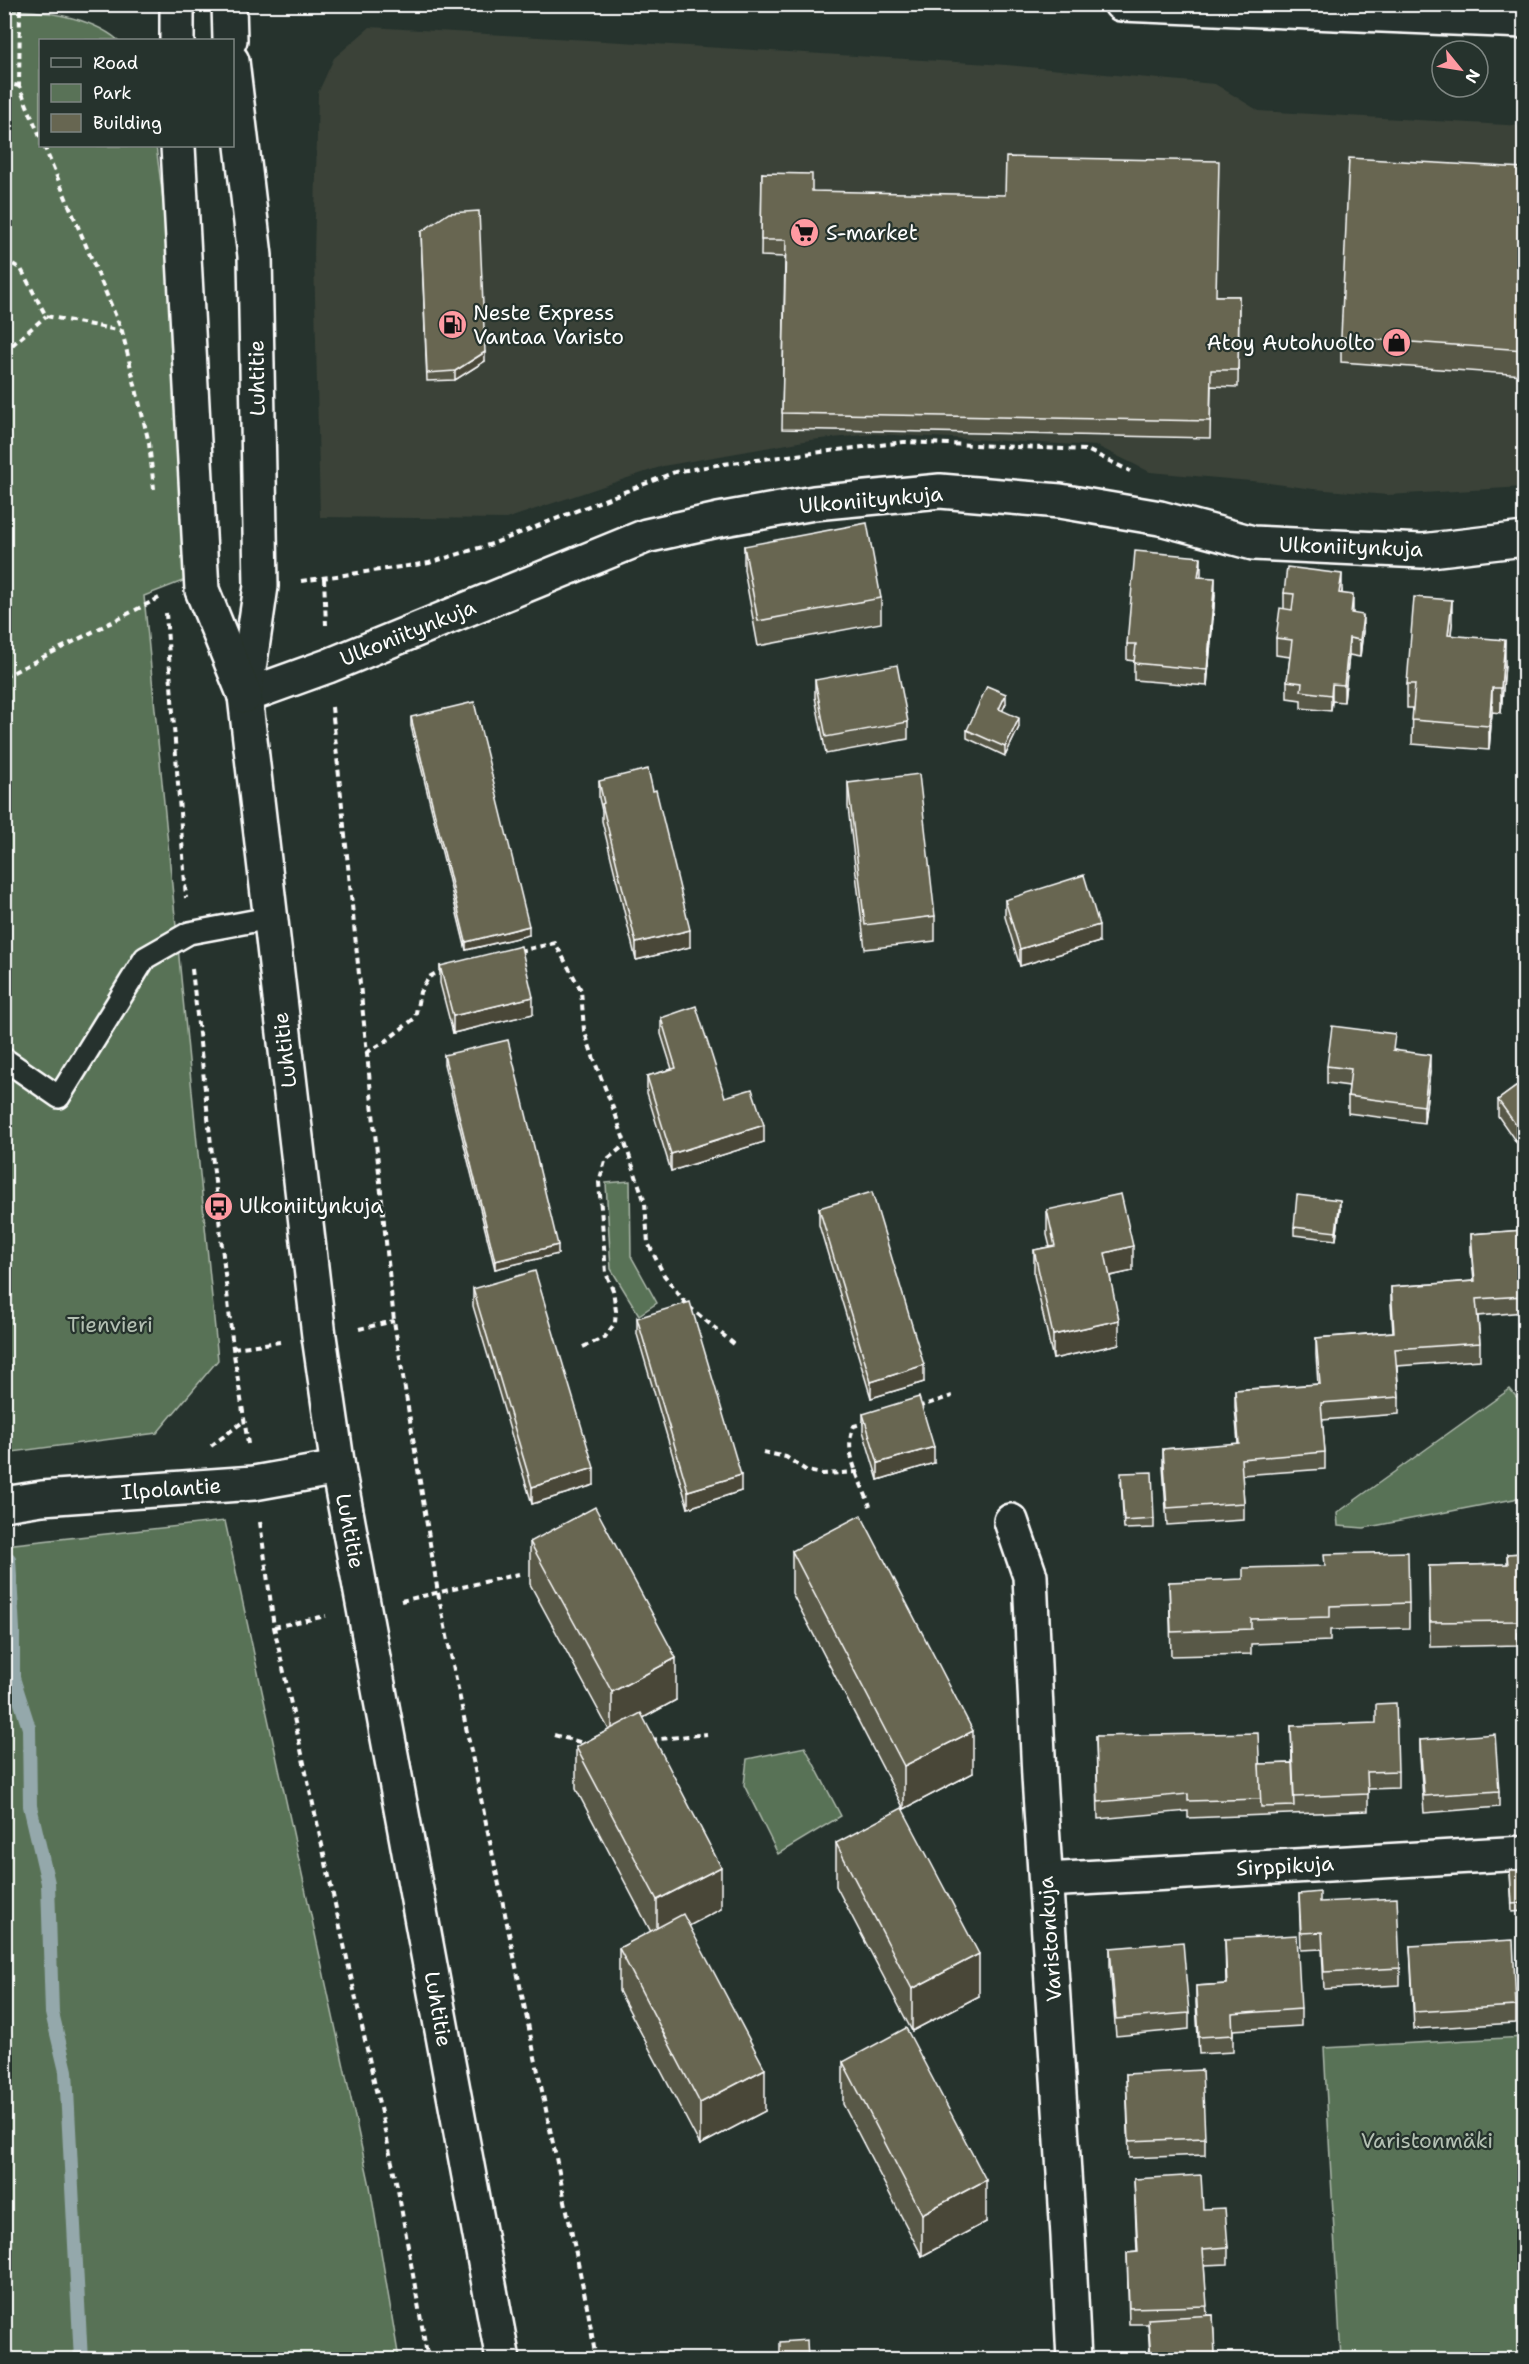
<svg xmlns="http://www.w3.org/2000/svg" width="1529" height="2364" viewBox="0 0 1529 2364" font-family="'Shantell Sans',sans-serif">
<rect width="100%" height="100%" fill="#26332d"/>
<filter id="ink" filterUnits="userSpaceOnUse"><feTurbulence type="fractalNoise" baseFrequency=".0167" numOctaves="2"/><feDisplacementMap in="SourceGraphic" scale="12" xChannelSelector="R" yChannelSelector="G"/><feConvolveMatrix kernelMatrix="1 2 1 2 8 2 1 2 1" color-interpolation-filters="sRGB"/></filter>
<g filter="url(#ink)">
<polygon fill="#3a4238" points="370,27 1007,65 1215,84 1259,111 1524,126 1524,487 1388,495 1313,489 1262,482 1150,472 1097,446 875,434 810,440 663,466 506,519 320,517 314,255 318,93 334,58"/>
<g fill="#597257" stroke="#acb8ab" stroke-width="1.5">
<path d="M 4,10 C 41,10 89,16 118,40 L 40,40 L 40,146 L 156,146 L 170,252 L 188,579 L 144,596 L 218,1360 L 157,1433 L 5,1453 Z"/>
<polygon points="630,1181 631,1256 657,1303 639,1315 611,1269 606,1183"/>
<polygon points="1510,1389 1524,1406 1524,1495 1514,1499 1364,1528 1338,1526 1337,1513"/>
<polygon points="225,1521 370,2186 399,2359 5,2359 5,1545"/>
<polygon points="805,1747 841,1816 778,1854 744,1785 747,1759"/>
<polygon points="1524,2037 1524,2359 1341,2359 1324,2048"/>
</g>
<g fill="none" stroke-linecap="round" stroke-linejoin="round">
<polyline stroke="#94a8ab" stroke-width="14" points="9,1559 13,1630 13,1678 29,1728 30,1806 48,1883 52,2013 66,2071 81,2360"/>
<defs>
<polyline id="service" points="4,1059 59,1097 145,958 189,933 270,918"/>
<g id="minor">
<polyline points="245,696 328,666 646,536 718,520 814,503 940,491 1060,501 1160,518 1253,543 1422,551 1524,539"/>
<polyline points="1011,1521 1030,1576 1039,1777 1068,2236 1074,2360"/>
<polyline points="1046,1880 1524,1853"/>
</g>
<g id="tertiary">
<polyline points="177,4 177,40"/>
<polyline points="229,4 230,40"/>
<polyline points="232,61 255,256 261,586 245,696 319,1336 338,1468 503,2360"/>
<polyline points="178,146 202,590 245,696"/>
<polyline points="4,1504 42,1498 254,1483 338,1468"/>
</g>
<polyline id="primary" points="1121,4 1524,21"/>
</defs>
<use href="#service" stroke="#fff" stroke-width="26"/>
<use href="#minor" stroke="#fff" stroke-width="38"/>
<use href="#tertiary" stroke="#fff" stroke-width="38"/>
<use href="#primary" stroke="#fff" stroke-width="38"/>
<g stroke="#fff" stroke-width="4" stroke-dasharray="6 4.5" stroke-linecap="butt">
<polyline points="20,9 19,86 40,137"/>
<polyline points="4,83 19,86"/>
<polyline points="44,146 122,331 149,443 154,489"/>
<polyline points="4,259 21,269 46,316 122,331"/>
<polyline points="4,352 46,316"/>
<polyline points="324,578 326,625"/>
<polyline points="301,581 429,563 492,544 675,472 723,464 904,442 1087,450 1130,471"/>
<polyline points="166,613 186,898"/>
<polyline points="4,677 163,596"/>
<polyline points="332,707 394,1321 438,1593 588,2311 596,2360"/>
<polyline points="519,951 555,943 581,990 584,1030 596,1065 615,1113 645,1203 648,1243 664,1275 687,1305 734,1344"/>
<polyline points="192,969 233,1348 248,1444"/>
<polyline points="366,1053 386,1041 415,1018 420,992 429,977 445,968"/>
<polyline points="359,1329 394,1321"/>
<polyline points="583,1347 605,1337 615,1323 616,1311 613,1290 606,1273 599,1182 605,1161 626,1144"/>
<polyline points="233,1348 280,1342"/>
<polyline points="918,1407 952,1396"/>
<path d="M 868,1422 L 854,1426 C 842,1452 861,1481 870,1506"/>
<polyline points="211,1446 244,1421"/>
<polyline points="763,1452 786,1457 807,1471 822,1474 858,1472"/>
<polyline points="260,1522 274,1627 398,2190 428,2360"/>
<polyline points="401,1601 519,1574"/>
<polyline points="274,1627 326,1616"/>
<polyline points="554,1735 587,1744"/>
<polyline points="651,1740 707,1734"/>
</g>
<use href="#service" stroke="#26332d" stroke-width="21"/>
<use href="#minor" stroke="#26332d" stroke-width="33"/>
<use href="#tertiary" stroke="#26332d" stroke-width="33"/>
<use href="#primary" stroke="#26332d" stroke-width="33"/>
</g>
<g fill="#595846" stroke="#fff" stroke-width="1.5">
<polygon points="1524,168 1524,375 1341,362 1341,337"/>
<polygon points="762,173 812,191 1217,296 1239,296 1238,387 1211,386 1210,438 782,429 785,257 761,256"/>
<polygon points="421,232 485,361 455,380 427,381"/>
<polygon points="744,546 881,598 881,623 758,646 744,570"/>
<polygon points="1200,577 1215,595 1207,686 1134,680 1134,661 1127,660 1127,644"/>
<polygon points="1342,590 1342,593 1363,631 1360,657 1349,655 1344,702 1332,701 1331,711 1301,708 1301,700 1287,698 1287,681 1290,657 1276,655 1276,638 1284,609 1284,593"/>
<polygon points="1452,624 1451,635 1505,664 1501,713 1492,712 1489,750 1412,744 1413,708 1407,708 1407,684"/>
<polygon points="815,680 908,722 908,739 826,754 815,697"/>
<polygon points="1006,703 1002,711 1019,727 1005,756 967,738 967,730"/>
<polygon points="411,717 529,935 466,950 411,726"/>
<polygon points="599,781 690,947 636,960 602,821 602,811 599,798"/>
<polygon points="848,783 935,916 935,941 865,949 848,807"/>
<polygon points="1005,900 1099,942 1020,966 1005,917"/>
<polygon points="440,966 533,1014 453,1033 440,983"/>
<polygon points="661,1018 725,1097 764,1142 671,1171 647,1093 647,1076 672,1069 661,1034"/>
<polygon points="1524,1041 1524,1066 1521,1060 1521,1044"/>
<polygon points="1395,1050 1430,1072 1424,1123 1348,1113 1348,1096 1349,1086 1327,1083 1327,1066"/>
<polygon points="444,1055 558,1254 495,1269 444,1064"/>
<polygon points="1524,1081 1516,1142 1498,1116 1498,1100"/>
<polygon points="819,1208 924,1382 871,1398 819,1225"/>
<polygon points="1340,1209 1336,1240 1294,1235 1294,1227"/>
<polygon points="1047,1210 1133,1271 1110,1276 1119,1344 1053,1359 1034,1275 1034,1250 1050,1247 1047,1235"/>
<polygon points="1524,1230 1524,1312 1478,1316 1480,1343 1480,1360 1397,1366 1399,1397 1399,1414 1322,1420 1325,1452 1325,1469 1242,1475 1244,1503 1244,1520 1167,1525 1163,1466 1163,1449 1238,1444 1235,1407 1235,1390 1318,1384 1316,1355 1316,1338 1393,1332 1391,1304 1391,1287 1474,1281 1471,1251 1471,1234"/>
<polygon points="473,1289 594,1485 532,1504 473,1306"/>
<polygon points="637,1318 741,1491 688,1508 637,1334"/>
<polygon points="863,1414 934,1463 878,1480 863,1431"/>
<polygon points="1121,1482 1154,1519 1154,1528 1124,1529"/>
<polygon points="530,1542 676,1700 643,1718 721,1909 689,1925 765,2111 700,2145 619,1991 619,1948 651,1932 576,1789 576,1747 609,1730 530,1584"/>
<polygon points="792,1551 973,1773 904,1809 792,1593"/>
<polygon points="1524,1553 1524,1633 1518,1633 1518,1645 1430,1647 1429,1566 1507,1564 1507,1554"/>
<polygon points="1169,1582 1409,1603 1409,1628 1330,1630 1330,1641 1251,1644 1251,1654 1171,1656"/>
<polygon points="1291,1726 1398,1771 1398,1788 1368,1789 1368,1811 1188,1818 1188,1811 1098,1819 1096,1736 1259,1764 1292,1763"/>
<polygon points="1420,1740 1499,1791 1499,1807 1424,1813 1420,1757"/>
<polygon points="836,1843 979,1996 912,2031 836,1886"/>
<polygon points="1510,1870 1524,1870 1524,1911 1512,1912"/>
<polygon points="1299,1894 1320,1902 1400,1968 1400,1985 1324,1989 1322,1949 1301,1950"/>
<polygon points="1225,1939 1301,2009 1301,2026 1233,2030 1233,2052 1199,2054 1196,2003 1196,1986 1226,1984"/>
<polygon points="1410,1946 1516,2006 1516,2023 1414,2029"/>
<polygon points="1110,1948 1189,2013 1189,2029 1116,2036 1110,1965"/>
<polygon points="843,2062 986,2222 922,2256 843,2104"/>
<polygon points="1126,2074 1205,2138 1205,2155 1129,2158"/>
<polygon points="1134,2179 1203,2209 1228,2247 1228,2264 1204,2265 1207,2315 1213,2315 1215,2360 1140,2360 1150,2358 1148,2324 1129,2324 1127,2253 1137,2252"/>
</g>
<g fill="#484739" stroke="#fff" stroke-width="1.5">
<polygon points="485,352 485,361 455,380 455,371"/>
<polygon points="1201,557 1201,574 1198,594 1198,577"/>
<polygon points="1342,574 1342,590 1339,610 1339,593"/>
<polygon points="1215,578 1215,595 1207,686 1207,670"/>
<polygon points="1353,595 1353,611 1351,630 1351,613"/>
<polygon points="1452,600 1452,624 1448,659 1448,635"/>
<polygon points="1363,615 1363,631 1360,657 1360,640"/>
<polygon points="1349,638 1349,655 1344,702 1344,685"/>
<polygon points="1505,640 1505,664 1501,713 1501,688"/>
<polygon points="1332,684 1332,701 1331,711 1331,695"/>
<polygon points="1492,688 1492,712 1489,750 1489,726"/>
<polygon points="1006,694 1006,703 999,718 999,709"/>
<polygon points="1019,718 1019,727 1005,756 1005,747"/>
<polygon points="1099,925 1099,942 1020,966 1020,949"/>
<polygon points="529,926 529,935 466,950 466,942"/>
<polygon points="690,930 690,947 636,960 636,943"/>
<polygon points="533,997 533,1014 453,1033 453,1016"/>
<polygon points="1430,1055 1430,1072 1424,1123 1424,1106"/>
<polygon points="1524,1119 1524,1136 1516,1142 1516,1125"/>
<polygon points="764,1125 764,1142 671,1171 671,1154"/>
<polygon points="1340,1200 1340,1209 1336,1240 1336,1232"/>
<polygon points="558,1245 558,1254 495,1269 495,1261"/>
<polygon points="1133,1246 1133,1271 1105,1277 1105,1253"/>
<polygon points="1119,1320 1119,1344 1053,1359 1053,1335"/>
<polygon points="924,1365 924,1382 871,1398 871,1382"/>
<polygon points="934,1447 934,1463 878,1480 878,1463"/>
<polygon points="594,1468 594,1485 532,1504 532,1487"/>
<polygon points="741,1475 741,1491 688,1508 688,1491"/>
<polygon points="676,1658 676,1700 612,1735 612,1692"/>
<polygon points="973,1731 973,1773 904,1809 904,1766"/>
<polygon points="721,1867 721,1909 657,1943 657,1900"/>
<polygon points="979,1954 979,1996 912,2031 912,1989"/>
<polygon points="765,2069 765,2111 700,2145 700,2103"/>
<polygon points="986,2180 986,2222 922,2256 922,2214"/>
</g>
<g fill="#676651" stroke="#fff" stroke-width="1.5">
<polygon points="1006,157 1219,161 1216,296 1239,296 1238,370 1211,370 1210,421 782,413 786,240 761,240 762,173 812,174 812,191 1005,195"/>
<polygon points="1349,158 1524,168 1524,350 1341,337"/>
<polygon points="479,211 485,352 455,371 427,373 421,232 449,213"/>
<polygon points="867,523 881,598 758,621 744,546"/>
<polygon points="1135,551 1201,557 1198,577 1215,578 1207,670 1134,663 1136,644 1127,644"/>
<polygon points="1287,567 1342,574 1339,593 1353,595 1351,613 1363,615 1360,640 1349,638 1344,685 1332,684 1331,695 1301,691 1302,683 1287,681 1292,640 1276,638 1280,608 1292,610 1294,594 1284,593"/>
<polygon points="1414,597 1452,600 1448,635 1505,640 1501,688 1492,688 1489,726 1412,720 1415,684 1407,684"/>
<polygon points="897,665 908,722 826,737 815,680"/>
<polygon points="987,686 1006,694 999,709 1019,718 1005,747 967,730"/>
<polygon points="474,702 529,926 466,942 411,717"/>
<polygon points="648,769 653,791 656,790 690,930 636,943 602,804 604,803 599,781"/>
<polygon points="919,774 935,916 865,925 848,783"/>
<polygon points="1084,875 1099,925 1020,949 1005,900"/>
<polygon points="521,946 533,997 453,1016 440,966"/>
<polygon points="696,1006 725,1097 752,1089 764,1125 671,1154 647,1076 676,1068 661,1018"/>
<polygon points="1332,1026 1395,1034 1393,1050 1430,1055 1424,1106 1348,1096 1351,1069 1327,1066"/>
<polygon points="508,1040 558,1245 495,1261 444,1055"/>
<polygon points="1524,1041 1524,1049 1521,1044"/>
<polygon points="1524,1081 1524,1119 1516,1125 1498,1100"/>
<polygon points="872,1192 924,1365 871,1382 819,1208"/>
<polygon points="1121,1194 1133,1246 1105,1253 1119,1320 1053,1335 1034,1250 1055,1246 1047,1210"/>
<polygon points="1297,1195 1340,1200 1336,1232 1294,1227"/>
<polygon points="1524,1230 1524,1296 1476,1299 1480,1343 1395,1349 1399,1397 1321,1403 1325,1452 1241,1459 1244,1503 1167,1508 1163,1449 1239,1443 1235,1390 1320,1384 1316,1338 1394,1332 1391,1287 1475,1281 1471,1234"/>
<polygon points="535,1271 594,1468 532,1487 473,1289"/>
<polygon points="690,1302 741,1475 688,1491 637,1318"/>
<polygon points="919,1397 934,1447 878,1463 863,1414"/>
<polygon points="1152,1472 1154,1519 1124,1521 1121,1473"/>
<polygon points="595,1507 676,1658 612,1692 530,1542"/>
<polygon points="861,1515 973,1731 904,1766 792,1551"/>
<polygon points="1408,1552 1409,1603 1330,1606 1330,1617 1251,1619 1251,1629 1171,1632 1169,1582 1243,1579 1243,1568 1325,1566 1324,1554"/>
<polygon points="1524,1553 1524,1609 1518,1609 1518,1621 1430,1622 1429,1566 1508,1564 1507,1554"/>
<polygon points="1396,1703 1398,1771 1367,1772 1368,1794 1294,1797 1291,1726 1376,1723 1376,1704"/>
<polygon points="641,1713 721,1867 657,1900 576,1747"/>
<polygon points="1258,1733 1261,1799 1188,1801 1188,1794 1098,1802 1096,1736"/>
<polygon points="1495,1734 1499,1791 1424,1796 1420,1740"/>
<polygon points="1292,1763 1294,1806 1261,1807 1259,1764"/>
<polygon points="902,1808 979,1954 912,1989 836,1843"/>
<polygon points="1510,1870 1524,1870 1524,1903 1512,1904"/>
<polygon points="1320,1892 1320,1902 1397,1898 1400,1968 1324,1972 1322,1932 1301,1933 1299,1894"/>
<polygon points="683,1914 765,2069 700,2103 619,1948"/>
<polygon points="1297,1935 1301,2009 1232,2014 1233,2035 1199,2037 1196,1986 1227,1984 1225,1939"/>
<polygon points="1513,1940 1516,2006 1414,2012 1410,1946"/>
<polygon points="1183,1942 1189,2013 1116,2019 1110,1948"/>
<polygon points="906,2028 986,2180 922,2214 843,2062"/>
<polygon points="1202,2070 1205,2138 1129,2141 1126,2074"/>
<polygon points="1201,2175 1203,2209 1225,2208 1228,2247 1203,2249 1207,2306 1129,2308 1127,2253 1138,2252 1134,2179"/>
<polygon points="1213,2315 1215,2354 1209,2355 1210,2360 1140,2360 1140,2359 1151,2358 1148,2319"/>
<polygon points="807,2340 808,2360 780,2360 780,2342"/>
</g>
</g>
<defs>
<symbol id="supermarket-disc" viewBox="-11 -11 22 22"><circle r="9.5" fill="#ff9aa2" stroke="#26332d"/><path d="M-6-5.5h2.5l.6 2H6L4.5 2H-2.5L-4.4-4H-6ZM-1.5 3.2a1.3 1.3 0 1 0 .1 0ZM3 3.2a1.3 1.3 0 1 0 .1 0Z" fill="#111"/></symbol>
<symbol id="fuel-disc" viewBox="-11 -11 22 22"><circle r="9.5" fill="#ff9aa2" stroke="#26332d"/><path d="M-5.5-6h7V0h2V4h1.3V-2.5L3-4.5l.8-.8L6-3V5H2.5V1h-1V6h-7ZM-4.2-4.7v3.2H.2V-4.7Z" fill="#111"/></symbol>
<symbol id="shop-disc" viewBox="-11 -11 22 22"><circle r="9.5" fill="#ff9aa2" stroke="#26332d"/><path d="M-5-2.5h2.3a2.7 3.5 0 0 1 5.4 0H5L5.5 6h-11ZM-1.5-2.5h3a1.5 2.3 0 0 0-3 0Z" fill="#111"/></symbol>
<symbol id="bus-disc" viewBox="-11 -11 22 22"><circle r="9.5" fill="#ff9aa2" stroke="#26332d"/><path d="M-5-6H5V4H4V6H2V4H-2V6H-4V4H-5ZM-3.5-4V0h7V-4ZM-3.5 1.2v1.5H-2V1.2ZM2 1.2v1.5H3.5V1.2Z" fill="#111"/></symbol>
</defs>
<g fill-rule="evenodd">
<use href="#supermarket-disc" x="788" y="216" width="33" height="33"/>
<use href="#fuel-disc" x="436" y="308" width="33" height="33"/>
<use href="#shop-disc" x="1380" y="326" width="33" height="33"/>
<use href="#bus-disc" x="202" y="1190" width="33" height="33"/>
</g>
<g text-anchor="middle" stroke-width="4.5" stroke-linejoin="round" paint-order="stroke">
<g font-size="21" fill="#fff" stroke="#26332d" text-anchor="start">
<text x="826" y="240">S-market</text>
<text x="473" y="320">Neste Express<tspan x="473" dy="24">Vantaa Varisto</tspan></text>
<text x="1375" y="350" text-anchor="end">Atoy Autohuolto</text>
<text x="239" y="1213">Ulkoniitynkuja</text>
</g>
<g font-size="21" fill="#fff" stroke="#26332d">
<text transform="translate(257 378) rotate(-91)" y="7">Luhtitie</text>
<text transform="translate(871 500) rotate(-5)" y="7">Ulkoniitynkuja</text>
<text transform="translate(1351 547) rotate(2)" y="7">Ulkoniitynkuja</text>
<text transform="translate(408 633) rotate(-22)" y="7">Ulkoniitynkuja</text>
<text transform="translate(285 1050) rotate(-97)" y="7">Luhtitie</text>
<text transform="translate(171 1489) rotate(-4)" y="7">Ilpolantie</text>
<text transform="translate(350 1531) rotate(79)" y="7">Luhtitie</text>
<text transform="translate(1285 1866) rotate(-3)" y="7">Sirppikuja</text>
<text transform="translate(1050 1939) rotate(-94)" y="7">Varistonkuja</text>
<text transform="translate(438 2009) rotate(80)" y="7">Luhtitie</text>
</g>
<g font-size="21" fill="#b4c0b3" stroke="#26332d">
<text x="110" y="1332">Tienvieri</text>
<text x="1427" y="2148">Varistonmäki</text>
</g>
</g>
<rect width="1529" height="2364" fill="none" stroke="#26332d" stroke-width="24"/>
<rect x="12" y="12" width="1505" height="2340" fill="none" stroke="#fff" stroke-width="2" filter="url(#ink)"/>
<rect x="39" y="39" width="195" height="108" fill="#26332d" stroke="#7d8581" stroke-width="1.5"/>
<rect x="51" y="58" width="30" height="9" fill="#26332d" stroke="#7d8581" stroke-width="1.5"/>
<text x="93" y="69" font-size="18" fill="#ffffff">Road</text>
<rect x="51" y="84" width="30" height="18" fill="#597257" stroke="#7d8581" stroke-width="1.5"/>
<text x="93" y="99" font-size="18" fill="#ffffff">Park</text>
<rect x="51" y="114" width="30" height="18" fill="#676651" stroke="#7d8581" stroke-width="1.5"/>
<text x="93" y="129" font-size="18" fill="#ffffff">Building</text>
<g transform="translate(1460 69) rotate(120)"><circle r="28" fill="#26332d" stroke="#7d8581" stroke-width="1.5"/>
<path d="M0-4.5L10 22L0 15L-10 22Z" fill="#ff9aa2"/>
<text y="-9" font-size="16" font-weight="bold" text-anchor="middle" fill="#ffffff">N</text>
</g>
</svg>
